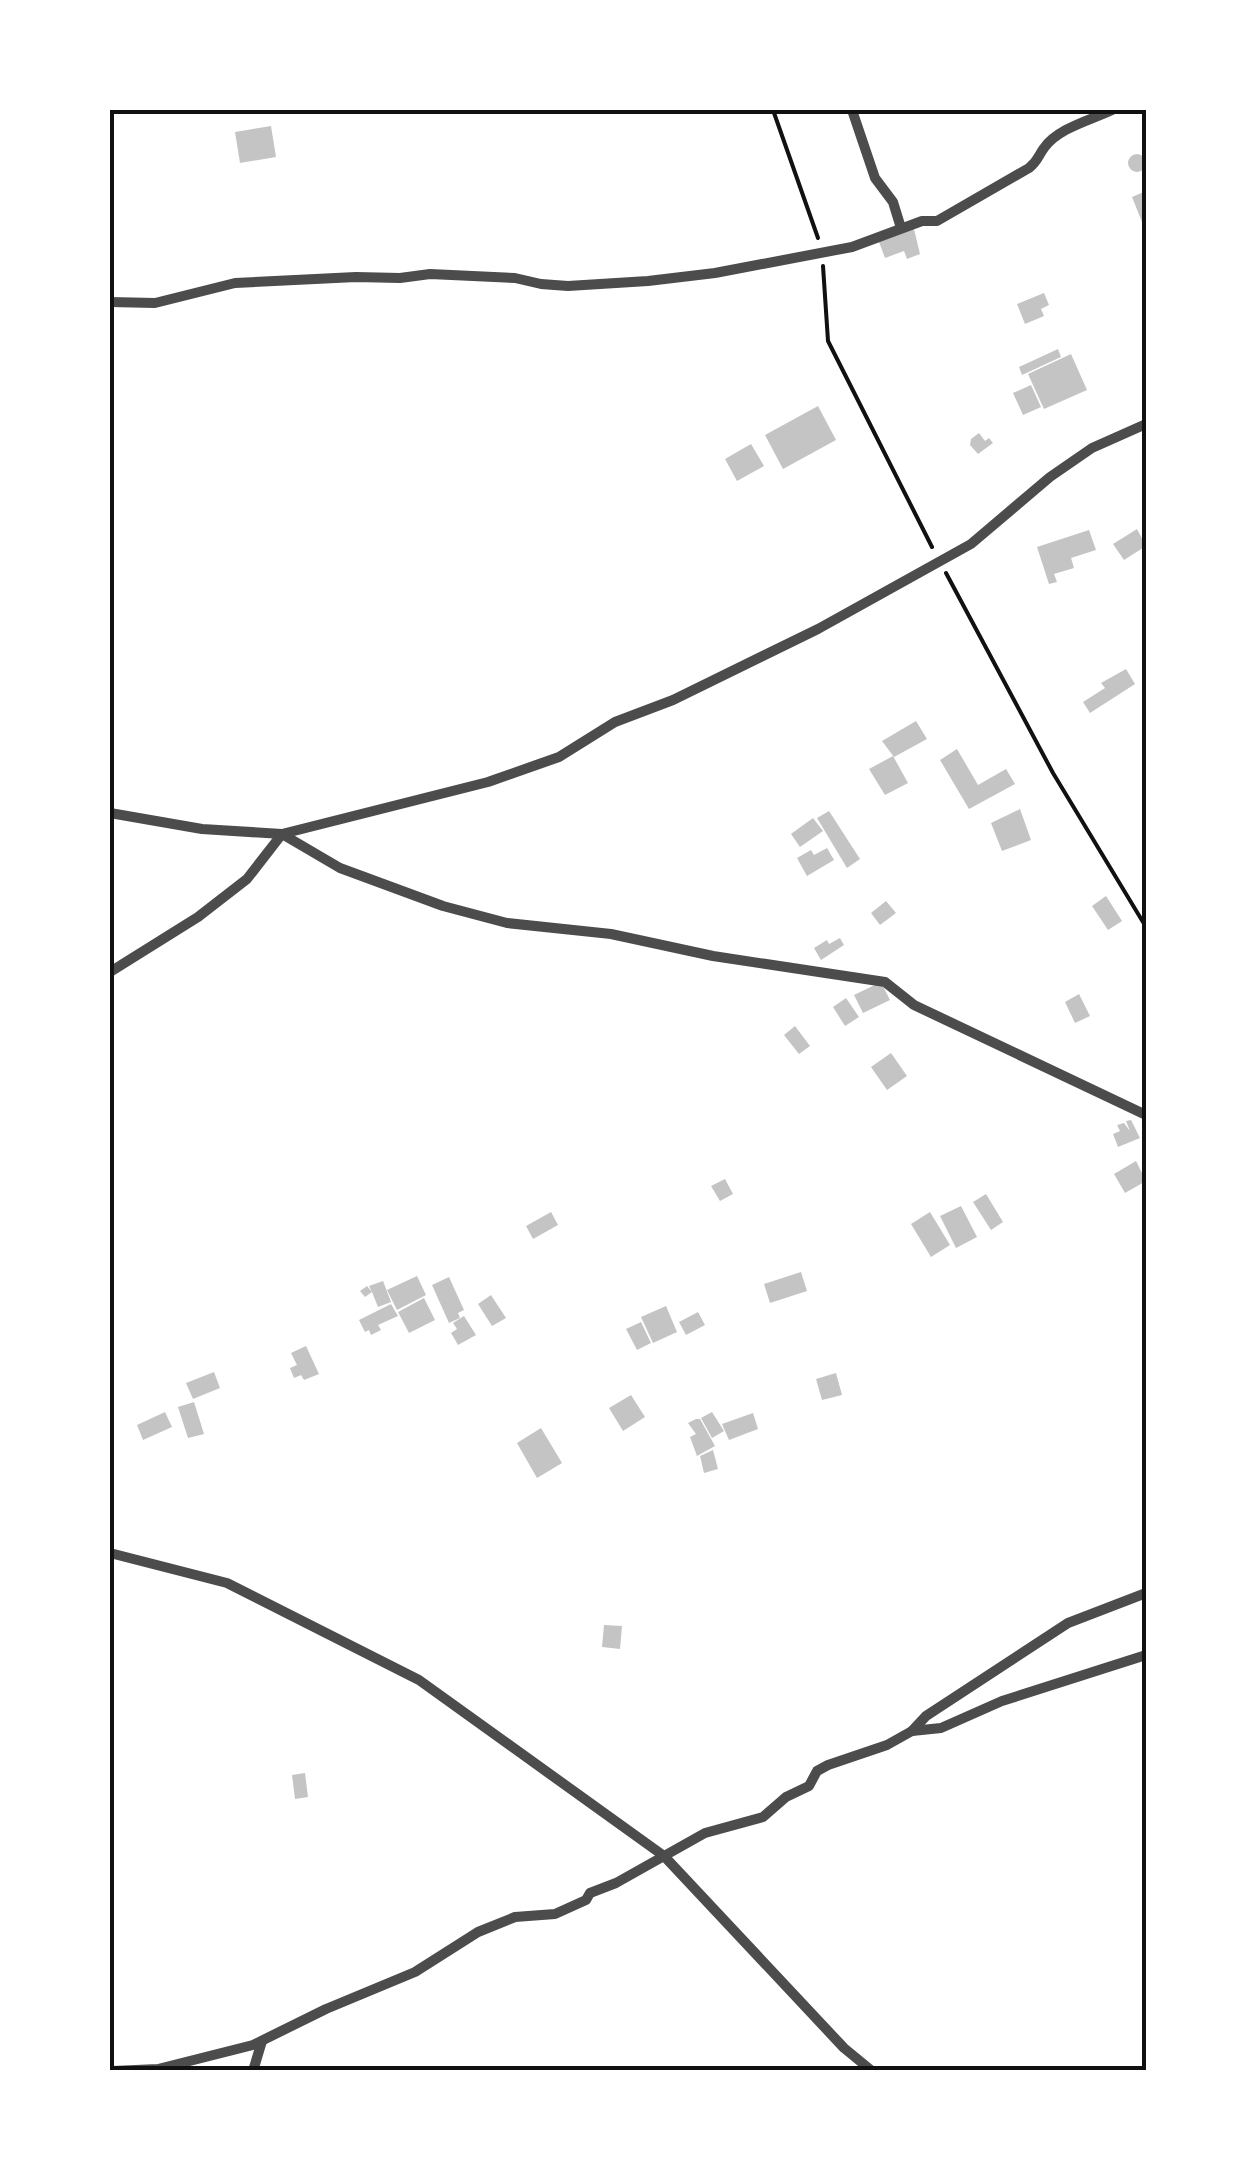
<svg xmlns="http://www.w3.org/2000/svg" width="1256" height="2181" viewBox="0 0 1256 2181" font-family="'Nunito Sans',sans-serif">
<rect width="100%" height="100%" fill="#fff"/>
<g fill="#c4c4c4">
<polygon points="271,126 276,157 240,163 235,132"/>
<circle cx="1137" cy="163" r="9"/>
<polygon points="1146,191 1146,232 1132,197"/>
<polygon points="914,229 920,254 907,259 904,251 885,258 879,242"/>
<polygon points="1044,293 1049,305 1041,309 1044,316 1025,324 1017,304"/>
<polygon points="1058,349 1061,357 1022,375 1019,367"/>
<polygon points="1071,354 1087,390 1044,409 1028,374"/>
<polygon points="1031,385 1041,407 1023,415 1013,393"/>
<polygon points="818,406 836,440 783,469 765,435"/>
<polygon points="979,433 985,441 989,438 993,443 978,454 970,445 971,439"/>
<polygon points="751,444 764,466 737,481 725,459"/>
<polygon points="1137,529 1146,546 1124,560 1113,544"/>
<polygon points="1089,530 1096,550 1071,558 1074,568 1054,574 1057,582 1049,584 1037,547"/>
<polygon points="1126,669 1135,684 1090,713 1083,702 1105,688 1101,683"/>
<polygon points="916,721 927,739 894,757 882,741"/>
<polygon points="957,749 978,785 1006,769 1015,784 969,809 940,760"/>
<polygon points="893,756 908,783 885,795 869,769"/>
<polygon points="1020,809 1031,840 1002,851 991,823"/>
<polygon points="829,811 860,859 847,868 817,818"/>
<polygon points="813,818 823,831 800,847 791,834"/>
<polygon points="827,848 834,860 807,876 797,858 811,850 814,855"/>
<polygon points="1106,896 1122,921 1108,930 1092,906"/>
<polygon points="886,901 896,913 880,925 871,913"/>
<polygon points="840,938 844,945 821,960 814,948 827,940 829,944"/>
<polygon points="881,982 890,1000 863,1013 854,995"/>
<polygon points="1079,994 1090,1016 1075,1023 1065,1002"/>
<polygon points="846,998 859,1017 845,1026 833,1007"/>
<polygon points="795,1026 810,1046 799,1054 784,1035"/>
<polygon points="891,1053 907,1076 887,1090 871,1067"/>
<polygon points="1131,1120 1140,1138 1118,1147 1113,1134 1120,1131 1117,1125 1124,1123 1130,1131 1126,1121"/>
<polygon points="1136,1161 1146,1181 1125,1193 1114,1174"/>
<polygon points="725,1179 733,1194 720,1201 711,1186"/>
<polygon points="986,1194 1003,1222 991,1230 973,1202"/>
<polygon points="961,1206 977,1237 956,1248 940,1216"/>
<polygon points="551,1212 558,1225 533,1239 526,1226"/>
<polygon points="930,1212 950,1245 931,1257 911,1224"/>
<polygon points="801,1272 807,1291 770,1303 764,1284"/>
<polygon points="417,1276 426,1295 397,1310 387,1290"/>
<polygon points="449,1277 464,1310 458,1313 460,1318 449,1323 432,1285"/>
<polygon points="383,1281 391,1302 378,1307 372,1292 365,1297 360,1291 367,1286 372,1292 369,1286"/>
<polygon points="491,1295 506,1318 492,1326 478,1304"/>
<polygon points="424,1298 435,1320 409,1333 398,1312"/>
<polygon points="391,1304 398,1316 378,1325 381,1330 371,1335 369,1330 365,1332 359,1320"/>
<polygon points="666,1306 677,1332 653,1343 641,1317"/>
<polygon points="698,1312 705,1325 686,1335 679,1322"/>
<polygon points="464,1316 476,1335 458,1345 451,1333 457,1329 453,1323"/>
<polygon points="641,1322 651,1343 637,1350 626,1329"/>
<polygon points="306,1346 319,1374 304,1380 301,1375 294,1378 290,1368 297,1365 291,1353"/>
<polygon points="214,1372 220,1388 193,1399 186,1383"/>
<polygon points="836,1373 842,1395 822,1400 816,1379"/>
<polygon points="631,1395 645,1417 623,1431 609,1408"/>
<polygon points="194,1402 204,1434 188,1438 178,1407"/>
<polygon points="165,1412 172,1427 143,1440 137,1425"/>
<polygon points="712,1412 724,1431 712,1438 701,1418"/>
<polygon points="753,1413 758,1429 729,1440 722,1424"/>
<polygon points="696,1419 700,1419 715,1446 697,1456 690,1437 696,1434 688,1423"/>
<polygon points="541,1428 562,1463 537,1478 517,1443"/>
<polygon points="713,1450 718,1469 704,1473 700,1456"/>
<polygon points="604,1625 622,1626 620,1649 602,1647"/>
<polygon points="305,1773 308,1797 295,1799 292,1775"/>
</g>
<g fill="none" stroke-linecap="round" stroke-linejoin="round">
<g stroke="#111" stroke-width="4">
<polyline points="773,110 818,238"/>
<polyline points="823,266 828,341 932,547"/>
<polyline points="946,573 1053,773 1146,927"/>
</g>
<g stroke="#4c4c4c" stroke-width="10">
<polyline points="852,110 875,178 893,202 901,228"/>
<path d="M 110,302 L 155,303 L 235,283 L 356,277 L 400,278 L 430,274 L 515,278 L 541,284 L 568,286 L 648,281 L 715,273 L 852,247 L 922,221 L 937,221 L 1029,168 C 1038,161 1038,156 1044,148 C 1058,128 1091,120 1112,110"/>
<polyline points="110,813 202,829 282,834 340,868 443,906 507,923 611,934 713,956 885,982 914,1005 1146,1115"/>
<polyline points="110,972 198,917 247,879 282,834 488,782 559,757 615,722 673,700 818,629 971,544 1050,477 1092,448 1146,424"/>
<polyline points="110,1553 227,1583 419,1680 664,1856 844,2048 872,2071"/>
<polyline points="912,1731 926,1716 1068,1623 1146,1593"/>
<polyline points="113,2071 158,2069 253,2045 326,2009 415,1972 478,1932 515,1917 555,1914 586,1900 590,1893 616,1883 705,1833 763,1817 786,1797 809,1786 817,1771 828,1765 887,1745 912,1731 941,1728 1002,1701 1146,1655"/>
<polyline points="253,2071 262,2041"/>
</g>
</g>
<rect width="1256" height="2181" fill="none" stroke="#ffffff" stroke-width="225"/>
<rect x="112" y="112" width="1032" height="1956" fill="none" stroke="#111" stroke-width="4"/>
</svg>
